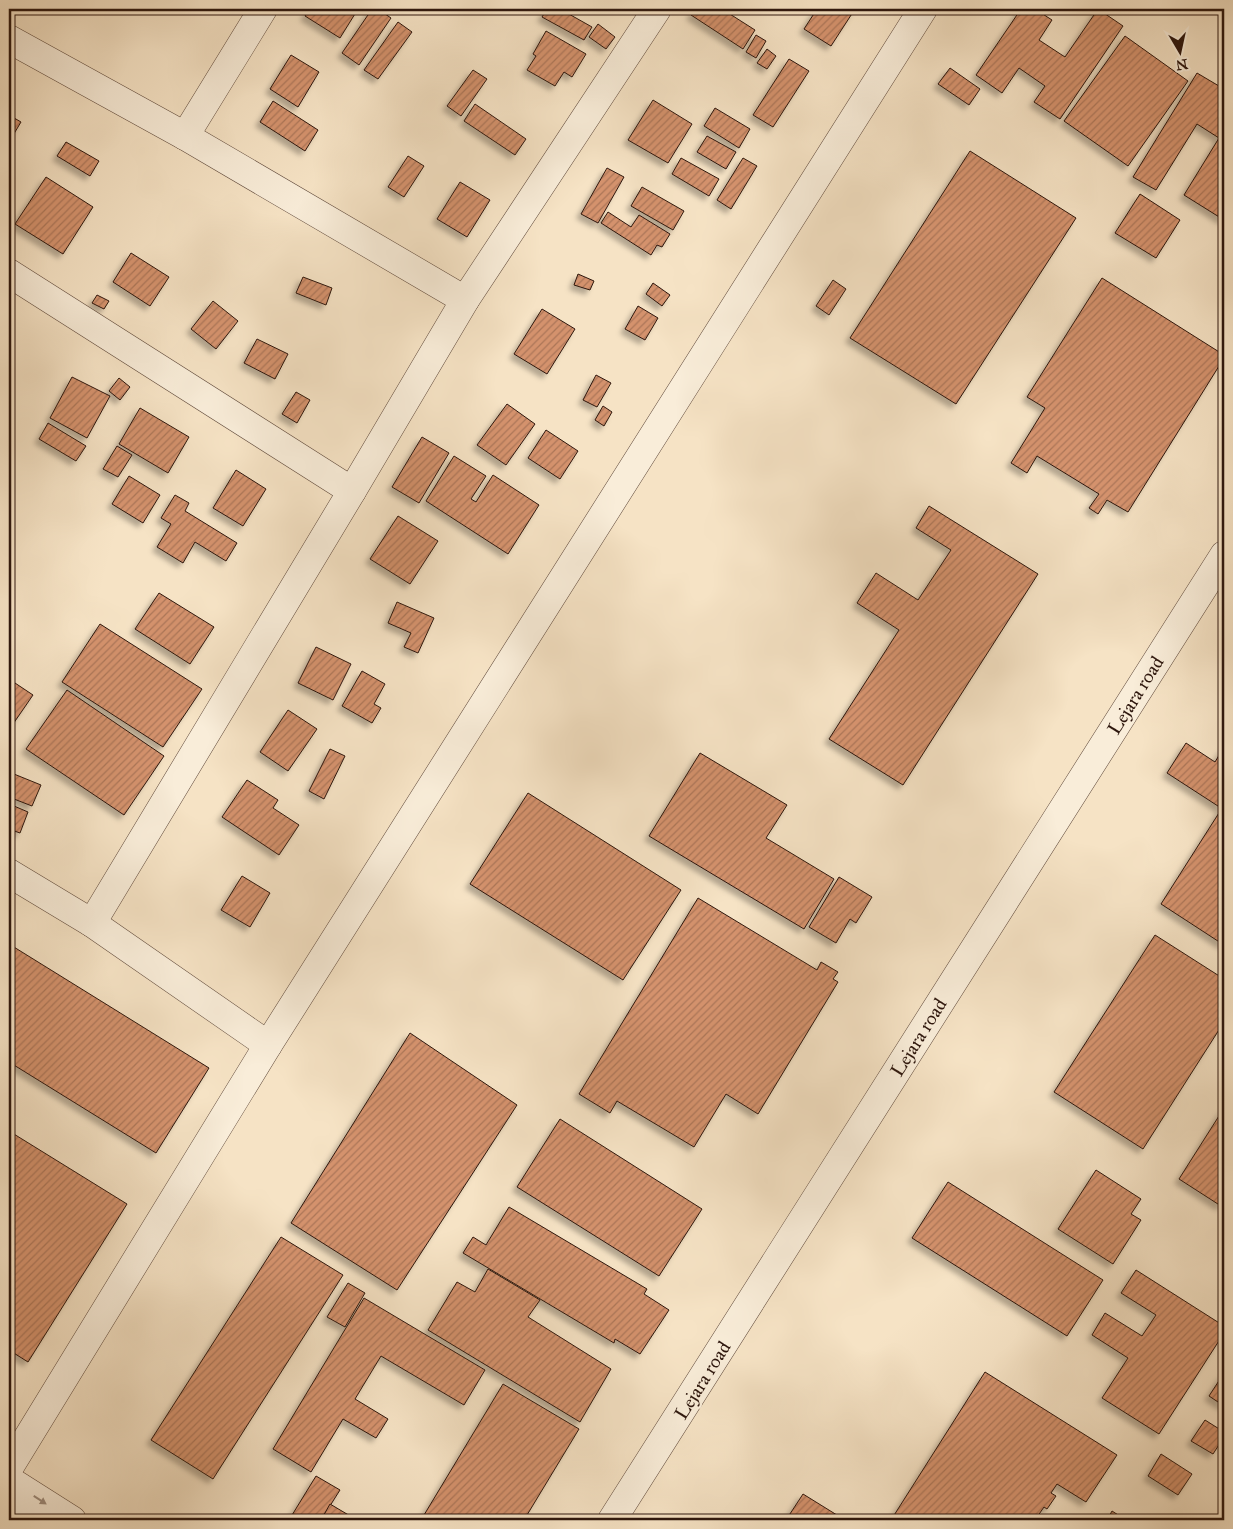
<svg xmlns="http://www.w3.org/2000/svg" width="1233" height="1529" viewBox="0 0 1233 1529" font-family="'IM FELL Great Primer',serif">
<defs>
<pattern id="building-hatch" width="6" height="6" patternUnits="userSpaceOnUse" patternTransform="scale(1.25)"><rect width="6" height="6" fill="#d4926d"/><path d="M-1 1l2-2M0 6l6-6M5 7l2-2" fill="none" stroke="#ac7658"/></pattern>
<filter id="shadow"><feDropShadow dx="-4.5" dy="4.5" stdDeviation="2.5" flood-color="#0004"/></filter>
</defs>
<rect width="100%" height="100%" fill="#f6e3c5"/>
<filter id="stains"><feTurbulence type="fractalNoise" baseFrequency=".004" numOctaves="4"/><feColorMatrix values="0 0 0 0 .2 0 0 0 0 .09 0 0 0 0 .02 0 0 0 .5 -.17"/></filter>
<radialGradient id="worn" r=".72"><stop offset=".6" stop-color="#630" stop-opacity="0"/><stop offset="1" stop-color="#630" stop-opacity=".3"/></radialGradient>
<g fill="url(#building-hatch)" stroke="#2e170e" filter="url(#shadow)">
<polygon points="309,9 358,9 340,38 305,16"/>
<polygon points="372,9 378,9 391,18 359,65 342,53"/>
<polygon points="547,9 560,9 592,27 584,40 542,17"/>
<polygon points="695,9 722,9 755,30 743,49 691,15"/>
<polygon points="817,9 855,9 831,46 804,29"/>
<polygon points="1021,9 1035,9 1052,20 1039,40 1065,57 1098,9 1123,26 1060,119 1034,102 1045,86 1019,68 1002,93 976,75"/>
<polygon points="398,22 412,32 378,79 364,70"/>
<polygon points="598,24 615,37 606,49 589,37"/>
<polygon points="546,31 586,54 572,77 564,72 555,86 527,70 536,56 533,54"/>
<polygon points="756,35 766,41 756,58 746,52"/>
<polygon points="1125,36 1188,81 1128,166 1064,121"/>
<polygon points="767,49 776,56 767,69 757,63"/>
<polygon points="291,55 319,72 298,107 270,89"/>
<polygon points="789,59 809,71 773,127 753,115"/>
<polygon points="950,68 980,89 969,105 938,84"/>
<polygon points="473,70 487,79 461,116 447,106"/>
<polygon points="1197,73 1224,89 1224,220 1184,195 1219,138 1197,124 1156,190 1133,177"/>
<polygon points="653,100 692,124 668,163 628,140"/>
<polygon points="273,101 318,130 305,151 260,122"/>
<polygon points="475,104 526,139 515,155 464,121"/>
<polygon points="715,108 750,129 739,148 704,126"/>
<polygon points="9,115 21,122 9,142"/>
<polygon points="707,136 736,152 726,169 697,152"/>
<polygon points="66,142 99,161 90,176 57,156"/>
<polygon points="970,151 1076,218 956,404 850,338"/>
<polygon points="408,156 424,166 404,197 388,187"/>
<polygon points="681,158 719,179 709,196 672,174"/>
<polygon points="743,158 757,166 731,209 717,200"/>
<polygon points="607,168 624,177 598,223 581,214"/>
<polygon points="46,177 93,207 63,254 15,224"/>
<polygon points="460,182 490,200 467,237 437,219"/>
<polygon points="642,187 684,211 673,230 631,206"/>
<polygon points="1140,194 1180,220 1156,258 1115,233"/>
<polygon points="608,212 631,227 639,215 670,234 662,247 657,245 651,255 601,223"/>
<polygon points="131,253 169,277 150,306 113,282"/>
<polygon points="578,274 594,281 590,290 574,285"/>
<polygon points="303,277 332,288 326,305 296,293"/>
<polygon points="1102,278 1224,355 1224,358 1128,512 1107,500 1098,514 1089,508 1099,494 1037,456 1027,473 1011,463 1045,408 1027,397"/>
<polygon points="833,280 846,289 829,315 816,306"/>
<polygon points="653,283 670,295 662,306 646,294"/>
<polygon points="97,295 109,301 104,309 92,303"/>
<polygon points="213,301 238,321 216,349 191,329"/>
<polygon points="638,306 658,318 645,340 625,329"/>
<polygon points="542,309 575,329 547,374 514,354"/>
<polygon points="257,339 288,354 275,379 244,363"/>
<polygon points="596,375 611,383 597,407 583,400"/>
<polygon points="72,377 110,396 87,438 50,418"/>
<polygon points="119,378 130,387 120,400 109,391"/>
<polygon points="296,392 310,400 297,423 282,414"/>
<polygon points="507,404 535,424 506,465 477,445"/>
<polygon points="603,406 612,412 604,426 595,420"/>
<polygon points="140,408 189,437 168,473 119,444"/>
<polygon points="48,423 86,446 76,461 39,439"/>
<polygon points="546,430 578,451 560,479 528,458"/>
<polygon points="422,437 449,453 419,503 392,487"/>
<polygon points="117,446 132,455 118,477 103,469"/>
<polygon points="454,456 486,476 471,499 476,502 493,475 539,505 508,554 426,501"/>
<polygon points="236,470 266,489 243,526 213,508"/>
<polygon points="129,476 160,495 143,523 112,504"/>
<polygon points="175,495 189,503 185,511 237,543 226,561 195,542 183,563 157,547 171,524 161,518"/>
<polygon points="929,506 1038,574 903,785 829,739 899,630 857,603 876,573 918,600 951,550 916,528"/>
<polygon points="398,516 438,541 410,584 370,559"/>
<polygon points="159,593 214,627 190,664 135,629"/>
<polygon points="397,602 434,618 418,653 404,647 411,633 388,623"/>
<polygon points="100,624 202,689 163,747 62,682"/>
<polygon points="316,647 351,664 333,700 298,683"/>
<polygon points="362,671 385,684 374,704 381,708 372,723 342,706"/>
<polygon points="9,679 33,695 11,727 9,725"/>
<polygon points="67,690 164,756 124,815 26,749"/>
<polygon points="288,710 317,729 288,771 260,752"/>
<polygon points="1186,743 1215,762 1224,747 1224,802 1221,808 1167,773"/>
<polygon points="330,749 345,756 324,799 309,791"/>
<polygon points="700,753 787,805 766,838 834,879 804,929 649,836"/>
<polygon points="9,772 41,785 32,806 14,799 14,806 28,812 20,833 9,829"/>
<polygon points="247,780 278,800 273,808 299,825 279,855 222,817"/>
<polygon points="528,793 681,890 623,980 470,884"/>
<polygon points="1224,805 1224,945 1161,904"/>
<polygon points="242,876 270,893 250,927 221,910"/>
<polygon points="839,877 872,897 856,923 850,919 836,943 809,927"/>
<polygon points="698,898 817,970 821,962 838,972 833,979 838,982 758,1114 726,1094 694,1147 617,1101 610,1113 579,1094"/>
<polygon points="1155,935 1224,979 1224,1022 1143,1149 1054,1092"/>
<polygon points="9,944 209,1068 156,1153 9,1062"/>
<polygon points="410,1033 517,1105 397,1290 291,1223"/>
<polygon points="1224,1108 1224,1201 1221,1206 1179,1179"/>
<polygon points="560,1119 702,1209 659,1276 517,1187"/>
<polygon points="9,1131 127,1204 28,1362 9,1350"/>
<polygon points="1096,1170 1141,1199 1131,1214 1141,1220 1113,1264 1058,1229"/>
<polygon points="948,1182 1103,1280 1067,1336 912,1238"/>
<polygon points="509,1207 647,1289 644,1294 669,1310 640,1354 615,1339 614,1343 463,1253 473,1237 486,1245"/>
<polygon points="281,1237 343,1275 213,1479 151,1440"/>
<polygon points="488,1269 540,1300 528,1317 611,1369 580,1422 428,1330 457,1282 475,1292"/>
<polygon points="1136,1270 1224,1326 1224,1333 1159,1434 1102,1398 1128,1358 1092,1335 1105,1313 1142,1336 1156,1315 1121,1293"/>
<polygon points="348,1283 365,1293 345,1327 327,1317"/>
<polygon points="364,1298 485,1370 464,1405 381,1356 355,1399 388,1419 376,1438 343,1419 311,1472 273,1449"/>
<polygon points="985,1372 1117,1455 1086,1502 1057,1484 1051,1493 1056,1496 1047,1509 1044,1507 1035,1520 891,1520"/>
<polygon points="1224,1373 1224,1406 1209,1396"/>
<polygon points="503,1384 579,1429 524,1520 421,1520"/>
<polygon points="1205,1420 1224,1432 1224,1437 1213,1454 1191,1441"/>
<polygon points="1161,1454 1192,1474 1178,1495 1148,1476"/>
<polygon points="316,1476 340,1490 321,1520 289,1520"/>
<polygon points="803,1494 845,1520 786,1520"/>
<polygon points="330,1504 357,1520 321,1520"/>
<polygon points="1112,1511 1126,1520 1107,1520"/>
</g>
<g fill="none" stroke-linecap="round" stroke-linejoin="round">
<defs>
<g id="minor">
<polyline points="9,39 185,136 465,300"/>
<polyline points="185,136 263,9"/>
<polyline points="9,273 352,491"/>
<polyline points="9,873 92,923 268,1045"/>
<polyline points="92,923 352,491 465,300 657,9"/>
<polyline points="9,1468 268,1045 923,9"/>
<polyline points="9,1480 72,1520"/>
<polyline points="9,1503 36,1520"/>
<polyline points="612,1520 1224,555"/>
</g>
</defs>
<use href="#minor" stroke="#604a3c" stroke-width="29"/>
<use href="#minor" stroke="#f9edd9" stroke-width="28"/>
</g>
<defs><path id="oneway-solid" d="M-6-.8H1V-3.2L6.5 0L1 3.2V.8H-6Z" transform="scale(1.25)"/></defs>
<use fill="#9e8d7e" href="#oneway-solid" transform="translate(40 1500) rotate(33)"/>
<g text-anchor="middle" stroke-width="4.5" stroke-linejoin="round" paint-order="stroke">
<g font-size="19" fill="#2e170e" stroke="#f9edd9">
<text transform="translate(1135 695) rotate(-58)" y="7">Lejara road</text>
<text transform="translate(918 1037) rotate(-58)" y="7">Lejara road</text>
<text transform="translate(702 1380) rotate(-58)" y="7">Lejara road</text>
</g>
</g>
<rect width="1233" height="1529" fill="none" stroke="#f6e3c5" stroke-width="30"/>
<rect x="10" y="10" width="1213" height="1509" fill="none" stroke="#2e170e" stroke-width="2.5"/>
<rect x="15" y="15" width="1203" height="1499" fill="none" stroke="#2e170e"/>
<g transform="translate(1180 52) rotate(171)" stroke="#f9edd9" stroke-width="4" paint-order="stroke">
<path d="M0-4L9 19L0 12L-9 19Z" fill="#2e170e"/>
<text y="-8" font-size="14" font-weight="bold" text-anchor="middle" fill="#2e170e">N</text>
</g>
<rect width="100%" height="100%" filter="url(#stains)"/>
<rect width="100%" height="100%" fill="url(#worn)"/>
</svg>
